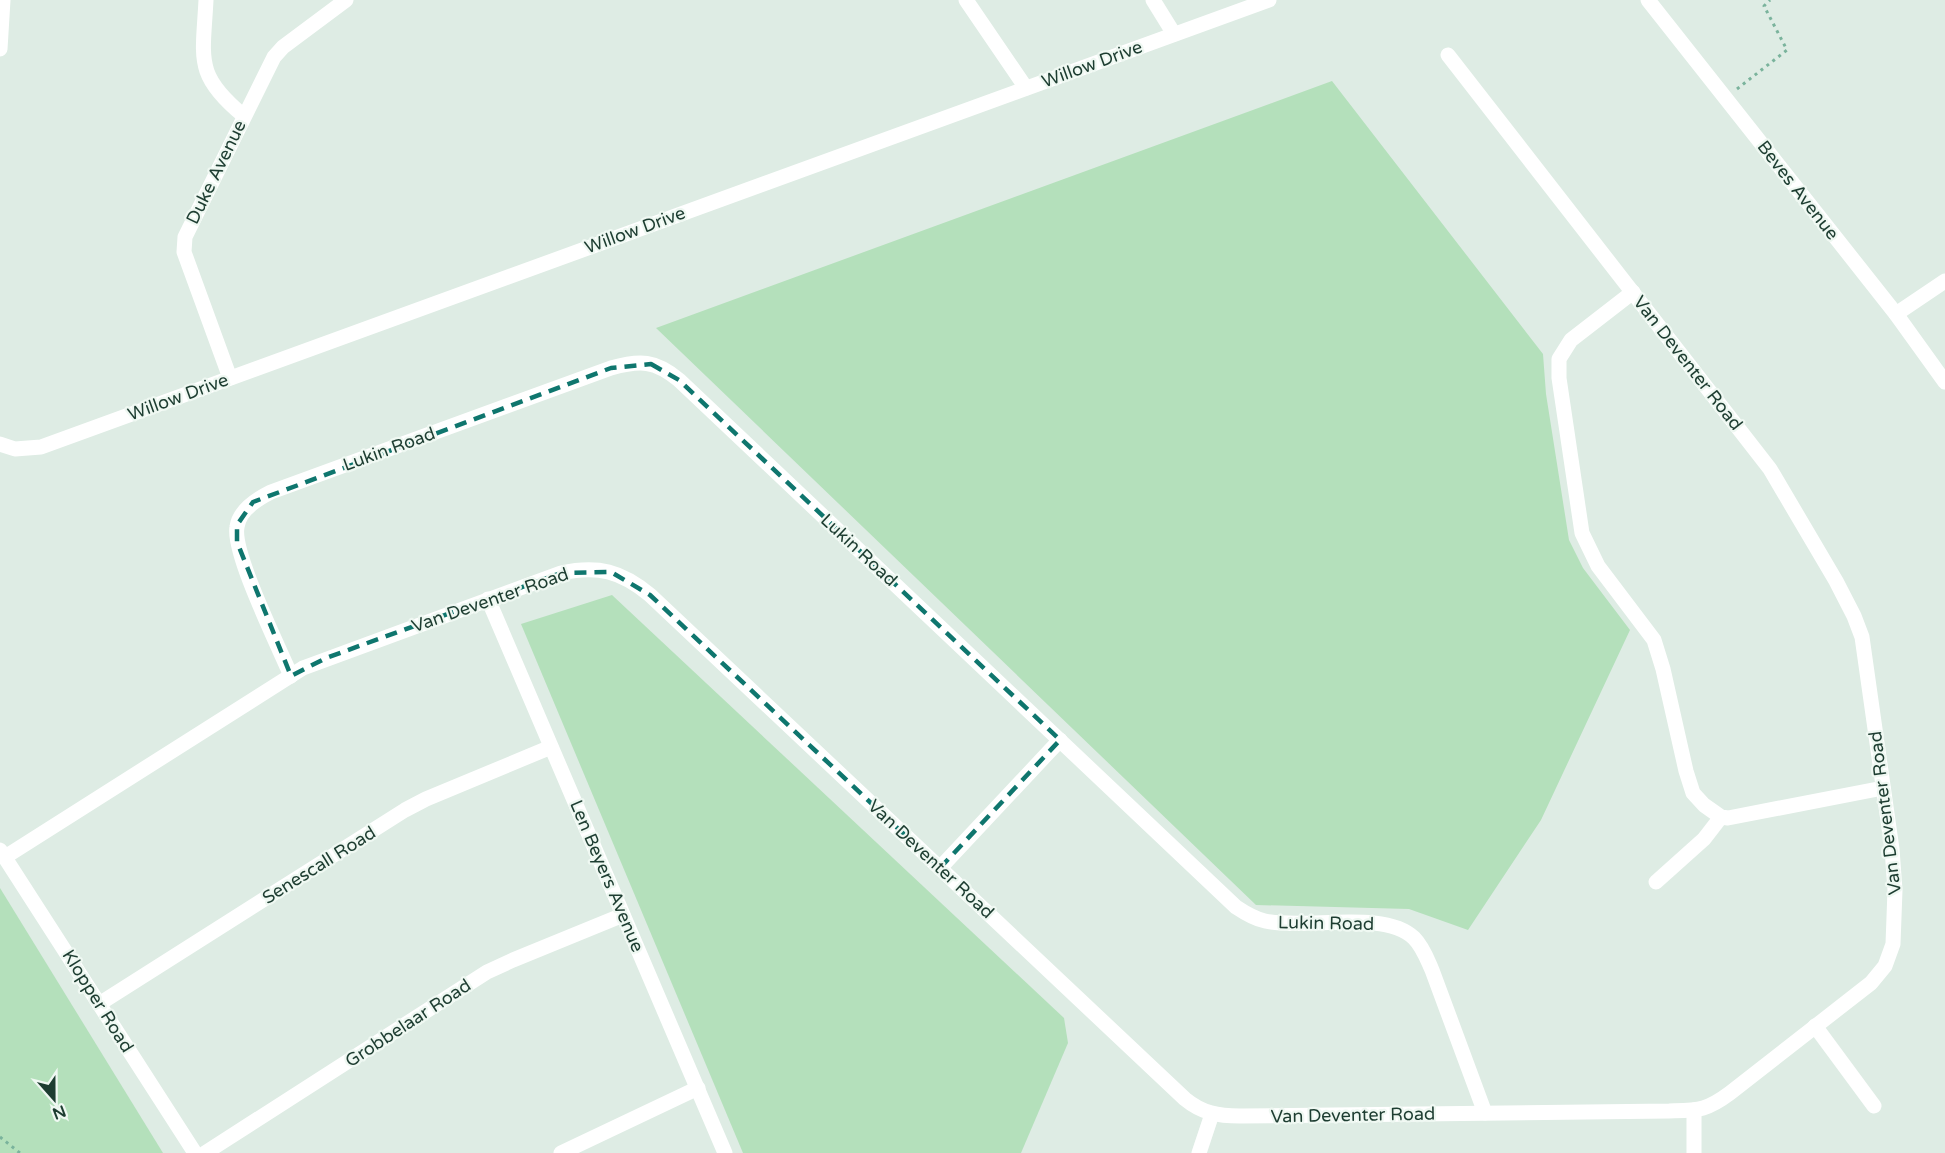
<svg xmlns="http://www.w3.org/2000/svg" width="1945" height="1153" viewBox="0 0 1945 1153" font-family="'Varela Round',sans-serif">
<rect width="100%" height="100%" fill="#deece4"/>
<g fill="#b4e0bb">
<polygon points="1332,81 1543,354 1546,394 1569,540 1583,568 1630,630 1541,820 1468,930 1409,909 1256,905 656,328"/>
<polygon points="612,595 1064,1018 1068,1043 1021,1153 743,1153 521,624"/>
<polygon points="0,888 163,1153 0,1153"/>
</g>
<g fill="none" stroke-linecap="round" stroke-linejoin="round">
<g stroke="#7ab39c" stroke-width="3" stroke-dasharray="3 4.5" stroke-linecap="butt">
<polyline points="1737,89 1787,50 1764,6 1770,0"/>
<polyline points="0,1137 20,1153"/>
</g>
<g stroke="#fff" stroke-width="15">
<path d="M 206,0 C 203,59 194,75 244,116"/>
<polyline points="966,0 1026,88"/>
<polyline points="1153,0 1174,34"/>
<polyline points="1648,0 1896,314 1945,382"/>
<polyline points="0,49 3,0"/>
<polyline points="1633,292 1571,340 1559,359 1559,378 1582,533 1598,566 1654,640 1663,669 1686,771 1693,793 1704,805 1721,817 1728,818 1883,788"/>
<polyline points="1896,314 1945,281"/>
<polyline points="230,378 184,252 185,237 274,57 283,47 346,0"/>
<polyline points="0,444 15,449 41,447 1269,0"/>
<polyline points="488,599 725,1153"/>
<path d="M 291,676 C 279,647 232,553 237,527 C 239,510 257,499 271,492 L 611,368 C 640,360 655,360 679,380 L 1236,907 C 1245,913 1255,919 1265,921 C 1305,930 1384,909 1414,938 C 1423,947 1427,959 1432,970 L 1485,1113"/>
<polyline points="0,850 195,1153"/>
<path d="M 5,857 L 303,668 L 561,573 C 598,565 621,571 650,595 L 1185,1099 C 1202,1113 1218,1116 1240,1116 L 1669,1111 C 1698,1110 1706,1111 1730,1093 L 1871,983 L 1885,966 L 1893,944 L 1895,890 L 1892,849 L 1862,637 L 1854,616 L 1836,581 L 1770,469 L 1448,55"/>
<polyline points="940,868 1060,740"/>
<polyline points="1656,882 1704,839 1721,817"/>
<polyline points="99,1004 405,810 426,799 551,747"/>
<polyline points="1815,1026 1874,1106"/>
<polyline points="1694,1110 1694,1153"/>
<polyline points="205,1153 487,972 513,960 623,915"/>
<polyline points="561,1153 698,1088"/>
<polyline points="1199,1153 1212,1114"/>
</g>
</g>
<path fill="none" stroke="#0f766e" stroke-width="4.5" stroke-dasharray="12 8" stroke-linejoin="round" d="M 651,364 L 679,380 L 1060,740 L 940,868 L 650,595 L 611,572 L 561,573 L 326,658 L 291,676 L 237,542 L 237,525 L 253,502 L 611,368 Z"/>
<g text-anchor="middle" stroke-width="4.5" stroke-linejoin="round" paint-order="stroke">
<g font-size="18" fill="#1d3d31" stroke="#eff8f2">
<text transform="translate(1092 64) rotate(-20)" y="6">Willow Drive</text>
<text transform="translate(216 172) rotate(-64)" y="6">Duke Avenue</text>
<text transform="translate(1798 190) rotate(52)" y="6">Beves Avenue</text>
<text transform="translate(635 230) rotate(-20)" y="6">Willow Drive</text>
<text transform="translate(1688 363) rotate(52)" y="6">Van Deventer Road</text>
<text transform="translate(178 397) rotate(-20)" y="6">Willow Drive</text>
<text transform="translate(389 449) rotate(-20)" y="6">Lukin Road</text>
<text transform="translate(859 550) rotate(43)" y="6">Lukin Road</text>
<text transform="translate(490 600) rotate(-19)" y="6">Van Deventer Road</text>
<text transform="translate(1885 813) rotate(-97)" y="6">Van Deventer Road</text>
<text transform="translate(931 859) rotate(43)" y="6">Van Deventer Road</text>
<text transform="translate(319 865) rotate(-32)" y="6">Senescall Road</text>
<text transform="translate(607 876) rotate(67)" y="6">Len Beyers Avenue</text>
<text transform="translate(1326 923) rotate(1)" y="6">Lukin Road</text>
<text transform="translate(98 1001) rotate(58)" y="6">Klopper Road</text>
<text transform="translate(408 1023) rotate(-33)" y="6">Grobbelaar Road</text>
<text transform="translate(1353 1115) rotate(-1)" y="6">Van Deventer Road</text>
</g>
</g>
<g transform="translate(54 1099) rotate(159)" stroke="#eff8f2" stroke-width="4.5" paint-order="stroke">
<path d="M0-4.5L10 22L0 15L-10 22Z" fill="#1d3d31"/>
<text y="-9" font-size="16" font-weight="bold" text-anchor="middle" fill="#1d3d31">N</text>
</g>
</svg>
